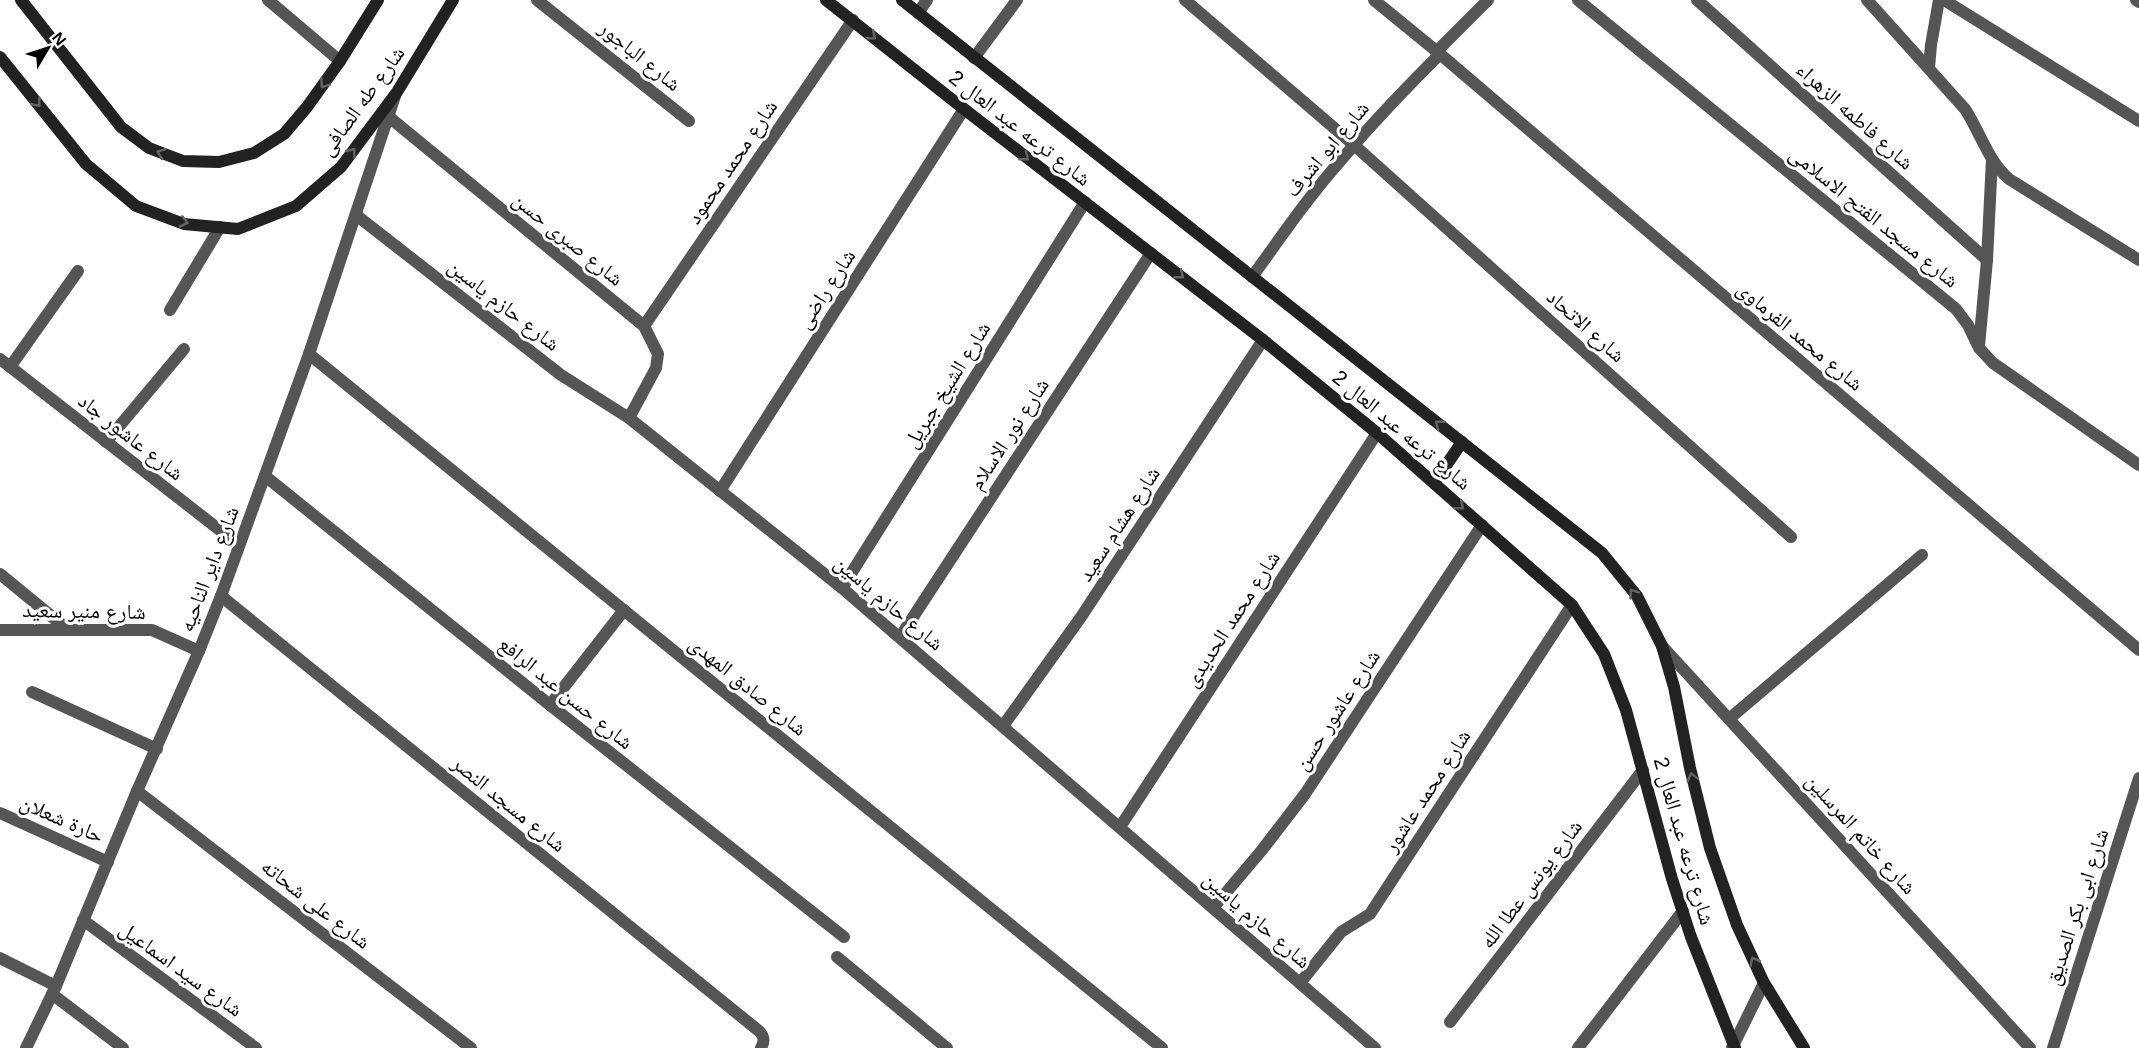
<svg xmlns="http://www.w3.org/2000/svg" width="2139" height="1048" viewBox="0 0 2139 1048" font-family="Helvetica,'Noto Naskh Arabic',sans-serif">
<rect width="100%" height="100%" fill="#fff"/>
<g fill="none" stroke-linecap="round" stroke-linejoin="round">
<g stroke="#555" stroke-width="12">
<polyline points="268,0 340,61"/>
<polyline points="537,0 689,121"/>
<polyline points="1185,0 1354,145 1791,537"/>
<polyline points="1374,0 1440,54 2139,650"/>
<polyline points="1578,0 1956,309 1968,325 1979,348 1993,363 2139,465"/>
<polyline points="1697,0 1987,260"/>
<path d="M 1867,0 L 1965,109 C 1980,132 1988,161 2009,179 L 2139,260"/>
<polyline points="1944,0 2139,121"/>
<polyline points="2136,0 2139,2"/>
<polyline points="918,13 927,0"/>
<polyline points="1436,52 1488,0"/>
<polyline points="974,58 1017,0"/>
<polyline points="1929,68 1931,45 1939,0"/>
<polyline points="389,117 644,326 658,354 656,368 629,418"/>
<polyline points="356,215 561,375 629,418 842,588 1375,1048"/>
<path d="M 1252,277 C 1281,237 1309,196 1342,159 C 1373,122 1406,88 1440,54"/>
<polyline points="170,310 220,227"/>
<polyline points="644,326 853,20"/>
<polyline points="1979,346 1987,260 1992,159"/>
<polyline points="309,354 1162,1048"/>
<polyline points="0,359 239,545"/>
<polyline points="10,367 78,271"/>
<polyline points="106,442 184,349"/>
<polyline points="265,476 550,705 844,937"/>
<polyline points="720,491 964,109"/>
<polyline points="0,574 67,629"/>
<polyline points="842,588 1085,202"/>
<path d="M 221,596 L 759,1031 C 764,1036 765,1041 761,1048"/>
<polyline points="0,630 152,630 199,651"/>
<polyline points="900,637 1151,253"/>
<polyline points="1662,646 2030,1048"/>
<polyline points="32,692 157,749"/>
<polyline points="550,705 624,610"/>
<polyline points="1729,719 1922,555"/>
<polyline points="1003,726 1081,617 1263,340"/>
<polyline points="137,791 471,1048"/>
<polyline points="0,813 108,862"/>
<polyline points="1120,827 1377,433"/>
<polyline points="1213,908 1262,850 1305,794 1482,525"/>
<polyline points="83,920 256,1048"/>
<polyline points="837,957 947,1048"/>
<polyline points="0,958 56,986"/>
<polyline points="1300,983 1341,932 1370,914 1572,605"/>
<polyline points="52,994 123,1048"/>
<polyline points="1450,1022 1643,770"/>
<polyline points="26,1048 56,986 137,791 199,651 221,596 309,354 395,96"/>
<polyline points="1578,1048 1683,911"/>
<polyline points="1732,1048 1764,983"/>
<polyline points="2053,1048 2139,778"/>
</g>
<g stroke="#222" stroke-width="12">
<polyline points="21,0 121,127 149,148 183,161 219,162 254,153 284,134 307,107 340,61 378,0"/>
<polyline points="826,0 964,109 1263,340 1377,433 1572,605 1604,654 1626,710 1672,879 1691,937 1735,1048"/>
<polyline points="902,0 1602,553 1637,596 1662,646 1674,687 1690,768 1710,848 1737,925 1764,983 1804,1048"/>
<polyline points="0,57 86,164 136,206 184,224 238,229 296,206 341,167 397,92 453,0"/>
<polyline points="1434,483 1462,442"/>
</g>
</g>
<defs><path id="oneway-chevron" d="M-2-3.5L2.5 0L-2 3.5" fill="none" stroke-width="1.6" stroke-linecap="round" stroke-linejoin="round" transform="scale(1.5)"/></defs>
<g stroke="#646464">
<use href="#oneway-chevron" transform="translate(872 36) rotate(39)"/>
<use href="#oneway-chevron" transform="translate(324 84) rotate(125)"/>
<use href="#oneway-chevron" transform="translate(37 103) rotate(51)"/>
<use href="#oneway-chevron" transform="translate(352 152) rotate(-53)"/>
<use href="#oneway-chevron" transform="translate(161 153) rotate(-160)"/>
<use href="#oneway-chevron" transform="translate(1025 157) rotate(38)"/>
<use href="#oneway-chevron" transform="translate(184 222) rotate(13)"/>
<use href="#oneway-chevron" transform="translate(1180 275) rotate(38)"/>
<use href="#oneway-chevron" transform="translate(1439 424) rotate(-142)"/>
<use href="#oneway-chevron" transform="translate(1460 506) rotate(40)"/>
<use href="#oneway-chevron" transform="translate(1633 593) rotate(-126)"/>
<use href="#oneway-chevron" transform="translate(1692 777) rotate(-104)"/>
<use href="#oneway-chevron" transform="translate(1754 961) rotate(-116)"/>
</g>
<g text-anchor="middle" stroke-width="6" stroke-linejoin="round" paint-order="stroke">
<g font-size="21" fill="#000" stroke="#fff">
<text transform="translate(640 56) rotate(39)" y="7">شارع الباجور</text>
<text transform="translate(362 101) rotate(-54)" y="7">شارع طه الصافى</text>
<text transform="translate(1855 116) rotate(42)" y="7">شارع فاطمه الزهراء</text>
<text transform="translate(1020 128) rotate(38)" y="7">شارع ترعه عبد العال 2</text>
<text transform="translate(1327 149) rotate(-50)" y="7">شارع ابو اشرف</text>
<text transform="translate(732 162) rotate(-56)" y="7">شارع محمد محمود</text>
<text transform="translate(1874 217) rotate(39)" y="7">شارع مسجد الفتح الاسلامى</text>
<text transform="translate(568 239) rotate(39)" y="7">شارع صبرى حسن</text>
<text transform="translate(826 289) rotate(-57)" y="7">شارع راضى</text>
<text transform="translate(504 305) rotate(38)" y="7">شارع حازم ياسين</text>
<text transform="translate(1586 326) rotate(42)" y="7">شارع الاتحاد</text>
<text transform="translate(1800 336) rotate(40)" y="7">شارع محمد الفرماوى</text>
<text transform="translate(947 385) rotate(-58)" y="7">شارع الشيخ جبريل</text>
<text transform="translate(1402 430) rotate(40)" y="7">شارع ترعه عبد العال 2</text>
<text transform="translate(1009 434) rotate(-57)" y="7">شارع نور الاسلام</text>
<text transform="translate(131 437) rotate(38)" y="7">شارع عاشور جاد</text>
<text transform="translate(1119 524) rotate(-57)" y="7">شارع هشام سعيد</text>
<text transform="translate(209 569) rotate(-69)" y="7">شارع داير الناحيه</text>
<text transform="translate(889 603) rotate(40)" y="7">شارع حازم ياسين</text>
<text transform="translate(84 611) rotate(1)" y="7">شارع منير سعيد</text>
<text transform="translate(1232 619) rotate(-57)" y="7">شارع محمد الحديدى</text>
<text transform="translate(748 686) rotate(39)" y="7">شارع صادق المهدى</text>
<text transform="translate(566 693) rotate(39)" y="7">شارع حسن عبد الرافع</text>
<text transform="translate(1337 710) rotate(-57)" y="7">شارع عاشور حسن</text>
<text transform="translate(1427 791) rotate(-57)" y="7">شارع محمد عاشور</text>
<text transform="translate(509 804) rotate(39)" y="7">شارع مسجد النصر</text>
<text transform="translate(62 819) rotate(24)" y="7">حارة شعلان</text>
<text transform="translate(1861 834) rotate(48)" y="7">شارع خاتم المرسلين</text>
<text transform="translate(1684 841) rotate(74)" y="7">شارع ترعه عبد العال 2</text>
<text transform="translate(1531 884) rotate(-53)" y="7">شارع يونس عطا الله</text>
<text transform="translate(316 904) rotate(38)" y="7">شارع على شحاته</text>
<text transform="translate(2077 907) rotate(-72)" y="7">شارع ابى بكر الصديق</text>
<text transform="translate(1257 920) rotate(41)" y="7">شارع حازم ياسين</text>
<text transform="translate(181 969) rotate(36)" y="7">شارع سيد اسماعيل</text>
</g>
</g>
<g transform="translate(48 48) rotate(51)" stroke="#ffffff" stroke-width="4.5" paint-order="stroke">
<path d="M0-4.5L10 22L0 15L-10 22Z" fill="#000000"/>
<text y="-9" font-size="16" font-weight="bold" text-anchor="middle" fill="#000000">N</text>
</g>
</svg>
